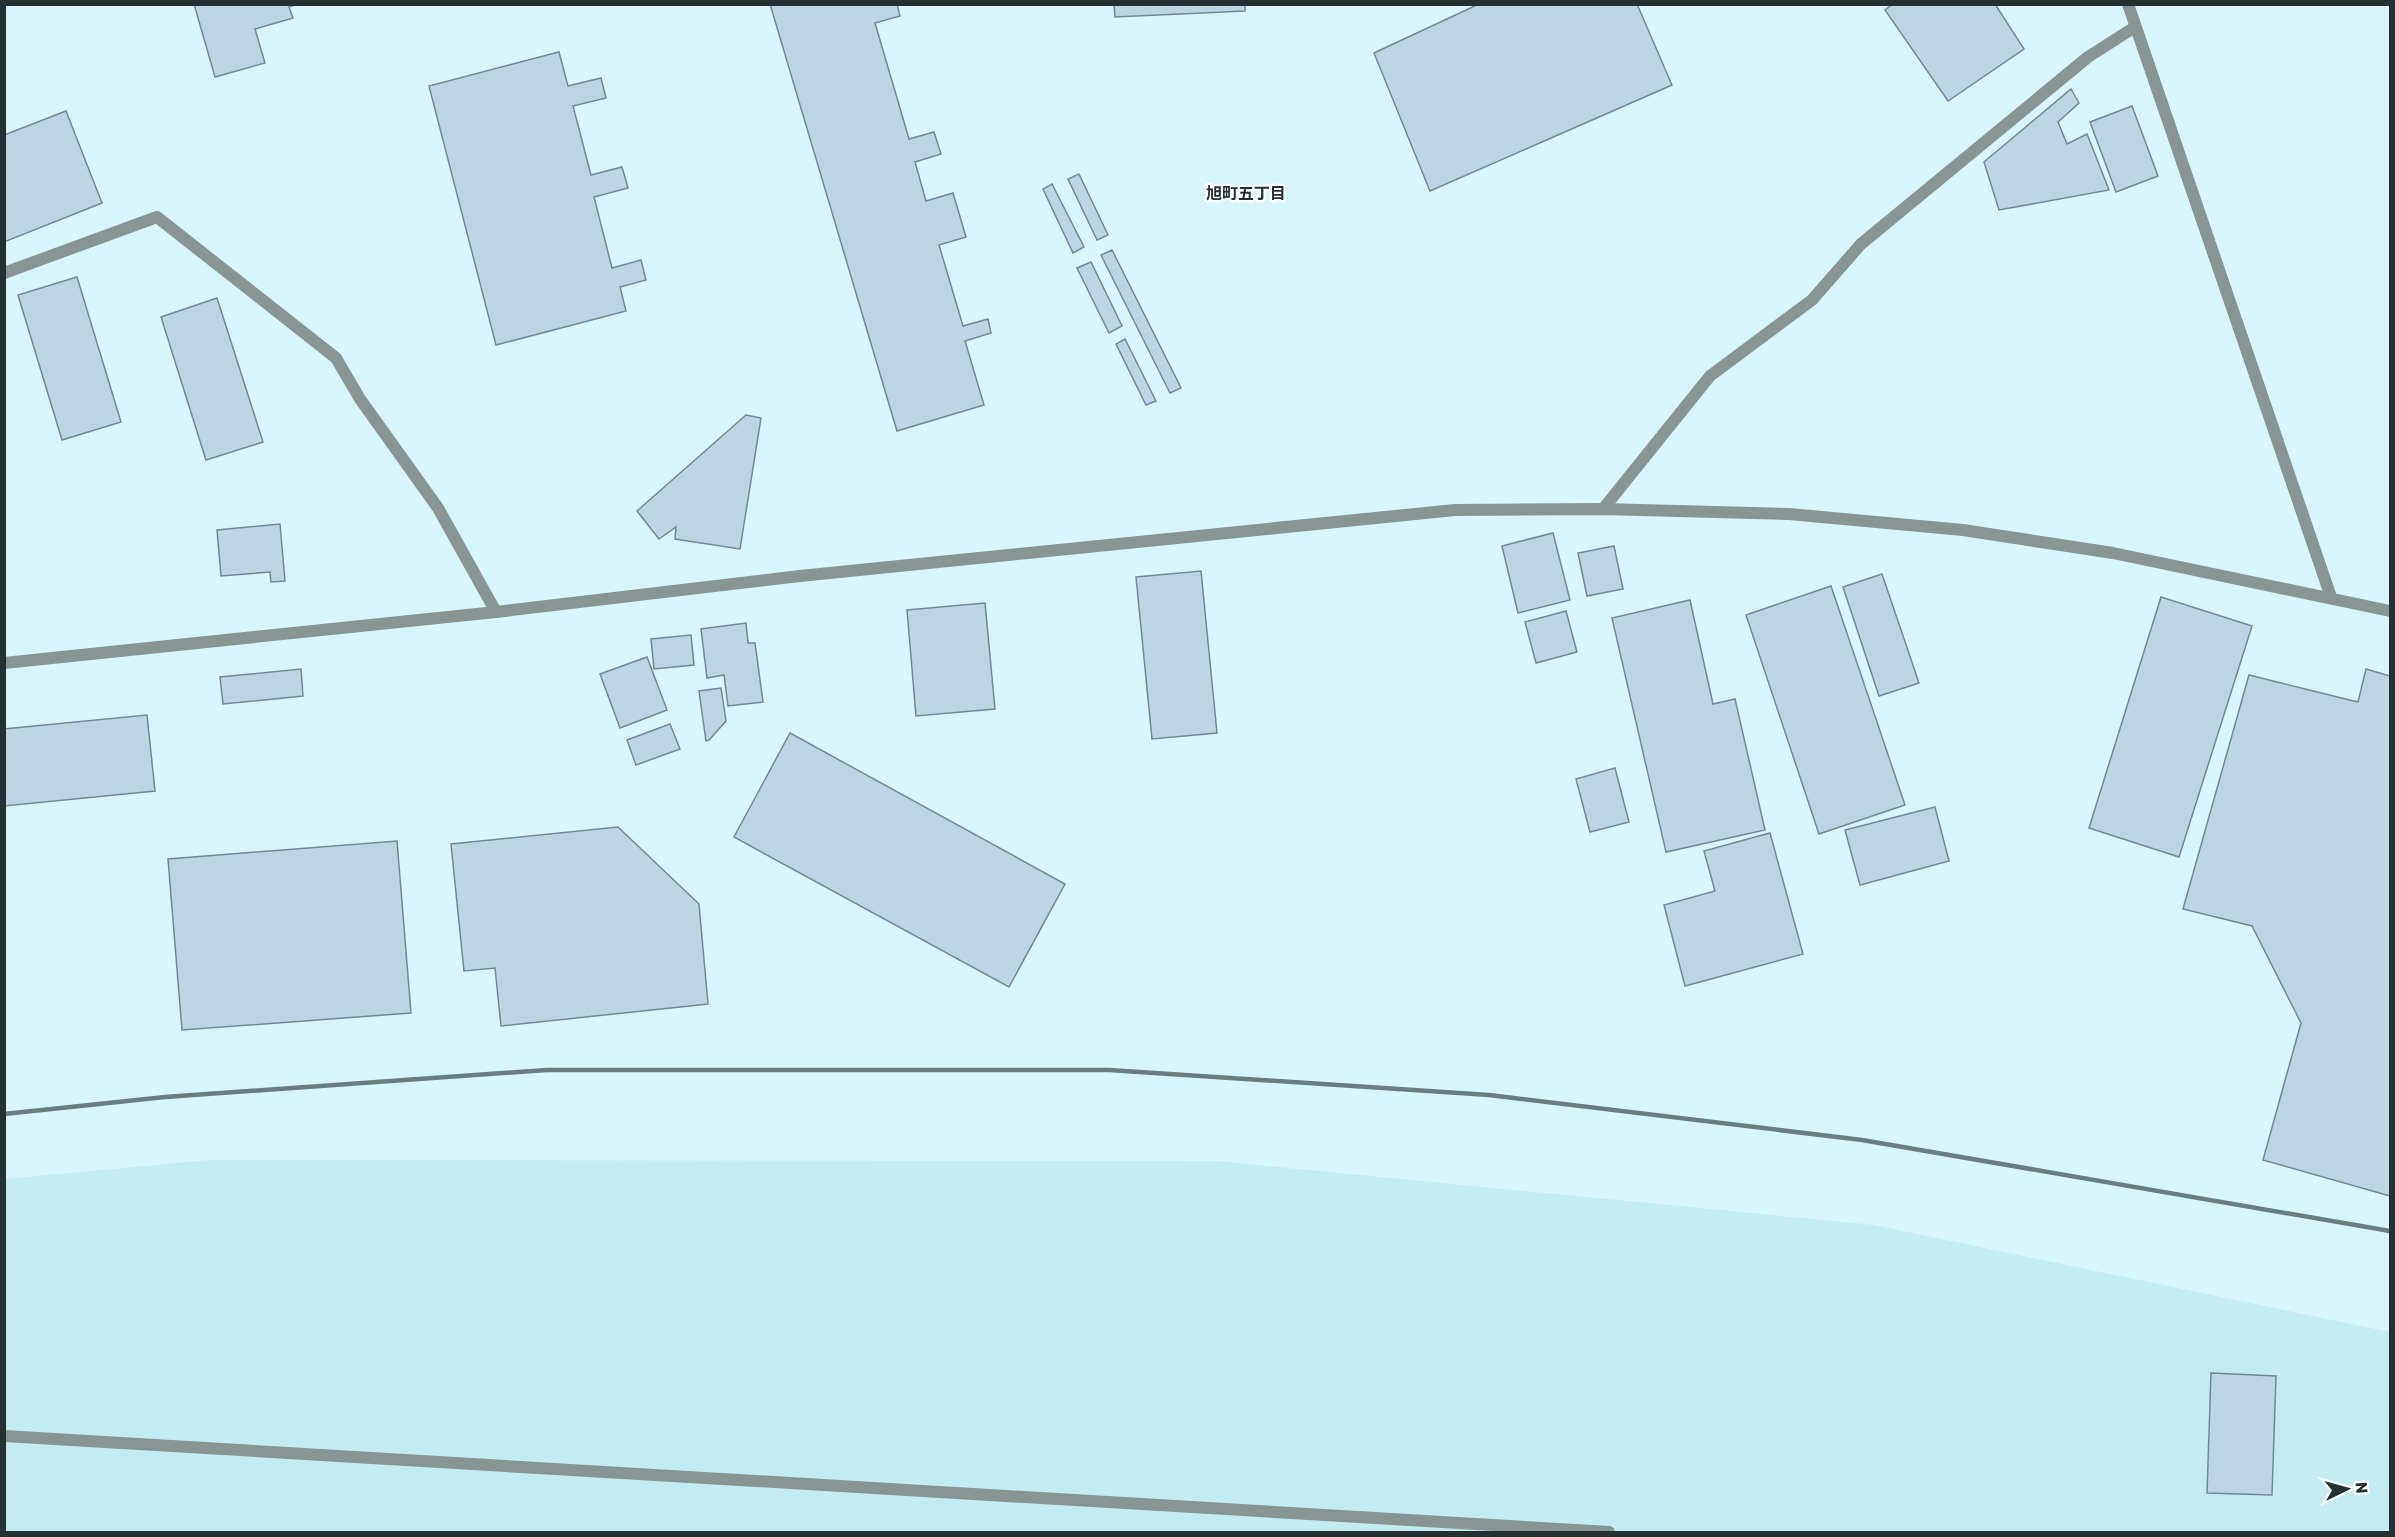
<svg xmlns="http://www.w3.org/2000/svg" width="2395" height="1537" viewBox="0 0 2395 1537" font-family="Rubik,'Noto Sans JP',sans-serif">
<rect width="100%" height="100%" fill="#d7f5fa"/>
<polygon fill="#c3ebf1" points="210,1160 1216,1161 1874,1225 2390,1332 2390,1532 5,1532 5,1179"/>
<g fill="#bed6e3" stroke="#738a96" stroke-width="1.5">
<polygon points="194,4 298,4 289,7 293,18 255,29 265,63 215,77"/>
<polygon points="770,4 897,4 900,16 875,23 909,139 934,132 941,154 915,162 926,201 953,193 966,237 939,245 963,326 988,319 991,333 965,341 984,405 897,431"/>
<polygon points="1114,4 1245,4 1245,11 1115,17"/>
<polygon points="1479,4 1637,4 1672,85 1430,191 1374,53"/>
<polygon points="1893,4 1995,4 2024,49 1948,101 1885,10"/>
<polygon points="559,52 568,86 601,78 606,98 573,106 591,175 622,167 628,188 594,197 612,268 641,260 646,280 620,287 626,311 496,345 429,86"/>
<polygon points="2071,89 2079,103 2058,122 2067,144 2087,134 2109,190 1999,210 1984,162"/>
<polygon points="2132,106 2158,176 2116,192 2090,122"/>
<polygon points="66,111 102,203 4,242 4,135"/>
<polygon points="1079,174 1108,235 1097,240 1068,179"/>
<polygon points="1052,184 1084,247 1073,253 1043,189"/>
<polygon points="1112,250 1181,388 1170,393 1101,255"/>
<polygon points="1091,262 1122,326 1109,333 1077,268"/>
<polygon points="77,277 121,422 62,440 18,295"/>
<polygon points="217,298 263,442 206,460 161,317"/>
<polygon points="1125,339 1156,401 1146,405 1116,344"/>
<polygon points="746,415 761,418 740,549 675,539 676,527 659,539 637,511"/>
<polygon points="280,524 285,581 271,582 270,572 221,576 217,530"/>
<polygon points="1553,533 1570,600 1518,613 1502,546"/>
<polygon points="1614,546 1623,589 1587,596 1578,553"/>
<polygon points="1201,571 1217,733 1152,739 1136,577"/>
<polygon points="1882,574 1919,683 1879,696 1843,587"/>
<polygon points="1831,586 1905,805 1819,834 1746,615"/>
<polygon points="2161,597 2252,626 2179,857 2089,828"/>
<polygon points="1690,600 1713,704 1735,699 1765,830 1666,852 1612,618"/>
<polygon points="985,603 995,709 916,716 907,610"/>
<polygon points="1566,611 1577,652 1536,663 1525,622"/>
<polygon points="746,623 748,643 755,643 763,702 728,706 724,675 707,678 701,629"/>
<polygon points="691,635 694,665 654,669 651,639"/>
<polygon points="647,657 667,710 620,728 600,674"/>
<polygon points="301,669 303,696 223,704 220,677"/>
<polygon points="2366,669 2390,676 2390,1196 2263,1160 2301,1023 2252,926 2183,909 2249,675 2358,702"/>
<polygon points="721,688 726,721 709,740 706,741 699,691"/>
<polygon points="147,715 155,791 4,806 4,729"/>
<polygon points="670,724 680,749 636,765 627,740"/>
<polygon points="790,733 1065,884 1009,987 734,837"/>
<polygon points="1615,768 1629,822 1590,832 1576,779"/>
<polygon points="1935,807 1949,861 1860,885 1845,830"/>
<polygon points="618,827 699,904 708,1004 501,1026 495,968 464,971 451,844"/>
<polygon points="1770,833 1803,954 1685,986 1664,905 1715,891 1704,851"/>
<polygon points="397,841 411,1013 182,1030 168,859"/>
<polygon points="2211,1373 2276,1376 2272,1495 2207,1493"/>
</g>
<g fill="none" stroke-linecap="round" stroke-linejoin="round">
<g stroke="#899593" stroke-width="12">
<polyline points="4,273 157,217 336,358 360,399 438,508 496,612"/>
<polyline points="4,1436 1609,1532"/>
</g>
<g stroke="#899593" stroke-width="12">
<polyline points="2128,4 2331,597"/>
<polyline points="1603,509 1710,376 1812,300 1861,244 2088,57 2135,27"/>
</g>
<polyline stroke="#899593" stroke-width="12" points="4,663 496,612 800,576 1455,510 1603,509 1789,514 1963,530 2113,553 2390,611"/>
<polyline stroke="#6a7d80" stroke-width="4.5" points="4,1114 165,1097 547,1070 1109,1070 1489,1095 1862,1140 2390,1231"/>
</g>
<g text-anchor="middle" stroke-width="4.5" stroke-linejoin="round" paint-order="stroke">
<g font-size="16" font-weight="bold" fill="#243032" stroke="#fff">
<text x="1246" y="199">旭町五丁目</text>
</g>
</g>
<rect width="2395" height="1537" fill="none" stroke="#243032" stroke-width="12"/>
<g transform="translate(2347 1489) rotate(85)" stroke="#ffffff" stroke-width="4.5" paint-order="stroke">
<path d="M0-4.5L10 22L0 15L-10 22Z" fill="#243032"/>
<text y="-9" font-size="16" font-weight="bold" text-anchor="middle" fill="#243032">N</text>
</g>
</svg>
